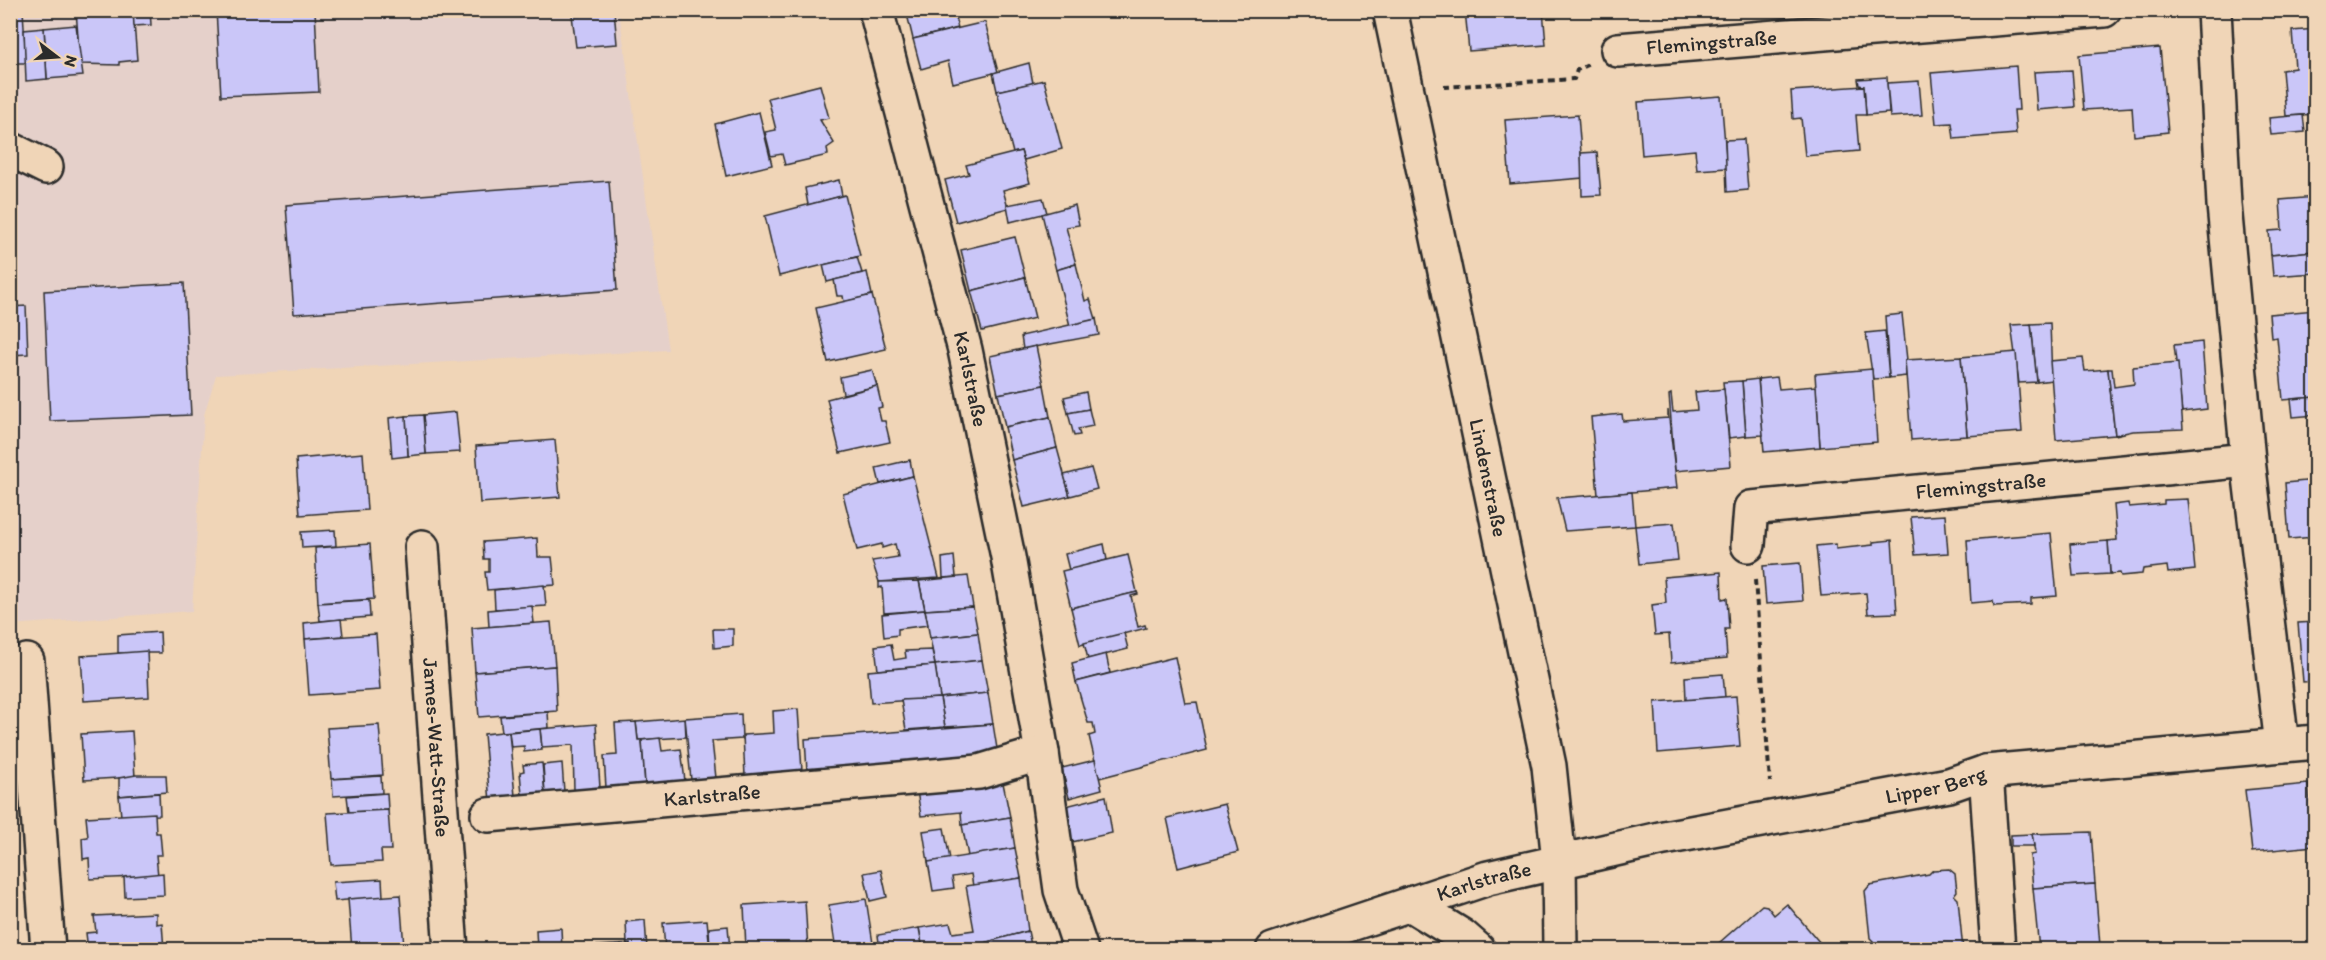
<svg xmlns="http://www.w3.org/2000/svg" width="2326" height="960" viewBox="0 0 2326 960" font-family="Itim,sans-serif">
<rect width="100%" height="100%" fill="#f0d5b7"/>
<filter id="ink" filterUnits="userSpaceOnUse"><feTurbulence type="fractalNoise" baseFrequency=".0167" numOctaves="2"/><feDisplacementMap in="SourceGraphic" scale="12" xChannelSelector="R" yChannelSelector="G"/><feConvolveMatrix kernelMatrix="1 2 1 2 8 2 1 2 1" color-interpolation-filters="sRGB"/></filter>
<g filter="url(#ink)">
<polygon fill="#e5d0ca" points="11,11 619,11 668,350 216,375 204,415 192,611 11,625"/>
<g fill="#cac6f8" stroke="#2b2b2b" stroke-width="1.5">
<polygon points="10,10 23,10 26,63 13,63 14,69 10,69"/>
<polygon points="76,10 133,10 137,60 119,62 119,65 80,64"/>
<polygon points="133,10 150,10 151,25 134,26"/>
<polygon points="216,10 315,10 319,92 221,96"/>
<polygon points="602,10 614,10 617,44 576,47 572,15"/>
<polygon points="906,10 953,10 958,28 913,39"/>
<polygon points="1465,10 1543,10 1546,45 1469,51"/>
<polygon points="985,22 998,72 953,83 948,61 921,69 913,39"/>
<polygon points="76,25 83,76 47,79 44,28"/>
<polygon points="44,28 47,79 26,81 24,30"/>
<polygon points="2316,29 2316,114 2286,116 2282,70 2295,68 2292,31"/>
<polygon points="2160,48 2168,132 2134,136 2132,107 2084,110 2079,55"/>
<polygon points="1029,63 1033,83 997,91 993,73"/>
<polygon points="2016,66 2019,110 2014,110 2016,134 1954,139 1952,123 1936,124 1931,73"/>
<polygon points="2072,70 2075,107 2037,110 2034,72"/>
<polygon points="1887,77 1889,113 1866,115 1864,86 1859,85 1858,79"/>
<polygon points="1044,80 1062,149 1024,160 1021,151 1013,153 997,91"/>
<polygon points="1919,81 1922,115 1890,117 1887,83"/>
<polygon points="820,85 829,118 820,120 834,143 827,148 828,155 785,165 782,154 771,156 765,132 776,130 768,98"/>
<polygon points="1864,86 1866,115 1856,115 1859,151 1805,156 1801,118 1793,119 1791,91"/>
<polygon points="1721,96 1727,168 1697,170 1695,150 1642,155 1638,102"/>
<polygon points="759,112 772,165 726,176 715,124"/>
<polygon points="1578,115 1583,178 1510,184 1505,120"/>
<polygon points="2303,115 2305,132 2271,135 2269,118"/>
<polygon points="1744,139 1748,190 1727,192 1725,140"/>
<polygon points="1021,151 1030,183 1003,190 1008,208 956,222 945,180 969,174 966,165"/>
<polygon points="1597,152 1601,195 1582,196 1581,153"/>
<polygon points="839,180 842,196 808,205 805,188"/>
<polygon points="609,181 617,290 294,314 286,205"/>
<polygon points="845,195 860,256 779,276 765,216"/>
<polygon points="2316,197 2316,251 2271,255 2269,231 2282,230 2280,200"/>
<polygon points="1043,198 1047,213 1010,222 1007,205"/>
<polygon points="1075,205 1079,225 1066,227 1076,264 1056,270 1042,214"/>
<polygon points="1015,237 1025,277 971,291 961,250"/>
<polygon points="2314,251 2316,273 2273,276 2271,255"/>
<polygon points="857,257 862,273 827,282 823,265"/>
<polygon points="1076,264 1085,301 1090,299 1096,319 1070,326 1056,270"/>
<polygon points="867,272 872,295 844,302 843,296 837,296 834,280"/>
<polygon points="1025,277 1035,318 982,331 971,291"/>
<polygon points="184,283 191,415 50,421 44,291"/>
<polygon points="872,295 886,349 828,362 816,308"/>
<polygon points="26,306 28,354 10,355 10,307"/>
<polygon points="2316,310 2316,397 2283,400 2277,337 2271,338 2269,314"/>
<polygon points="1902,314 1907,360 1905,360 1906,376 1889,378 1885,316"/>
<polygon points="1096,319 1099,335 1023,349 1021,336"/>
<polygon points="2050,323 2052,380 2037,382 2031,324"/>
<polygon points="2031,324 2037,382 2019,383 2011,325"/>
<polygon points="1885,331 1889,378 1873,379 1866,333"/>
<polygon points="2202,342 2207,409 2182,412 2174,345"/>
<polygon points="1036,346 1044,385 998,394 990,356"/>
<polygon points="2016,352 2022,432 1967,436 1961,357"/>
<polygon points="1961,357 1967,436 1911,440 1905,360"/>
<polygon points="2083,358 2085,371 2108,369 2115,435 2056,440 2050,361"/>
<polygon points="2178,363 2183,429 2133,431 2115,435 2108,369 2112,369 2114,387 2134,384 2133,367"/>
<polygon points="1872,369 1877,442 1820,447 1815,374"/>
<polygon points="872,370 877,386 843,394 840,377"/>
<polygon points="1777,377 1779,389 1816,386 1820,447 1764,452 1758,379"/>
<polygon points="1758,379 1763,435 1746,436 1742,381"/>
<polygon points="1742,381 1746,436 1729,438 1723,382"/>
<polygon points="1044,385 1050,417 1005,427 998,394"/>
<polygon points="877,386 882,407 878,408 881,421 885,421 890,442 840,453 827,399"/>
<polygon points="1724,389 1731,466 1675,471 1669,395 1671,394 1673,412 1697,410 1695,392"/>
<polygon points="1086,392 1089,409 1068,413 1064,397"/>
<polygon points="2316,397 2316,415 2293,417 2291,399"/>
<polygon points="1089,409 1093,426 1078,429 1080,435 1074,436 1068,413"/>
<polygon points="1668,410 1677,488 1598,495 1591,417 1622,414 1623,421 1668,418"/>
<polygon points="456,412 460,452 426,454 423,415"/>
<polygon points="423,415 426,454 408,456 406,416"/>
<polygon points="406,416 408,456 392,458 389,418"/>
<polygon points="1050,417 1057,448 1012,460 1005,427"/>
<polygon points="555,440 560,497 480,503 476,446"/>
<polygon points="1057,448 1070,496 1024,507 1012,460"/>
<polygon points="363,453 367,510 300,515 296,459"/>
<polygon points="910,460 913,476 880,484 876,468"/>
<polygon points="1091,468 1097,489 1070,496 1064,475"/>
<polygon points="913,476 939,578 879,582 872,561 898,557 895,544 882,548 882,544 857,550 843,494"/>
<polygon points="2316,480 2316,537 2289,539 2285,483"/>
<polygon points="1632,492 1635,526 1565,531 1557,498"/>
<polygon points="2188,499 2195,570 2168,573 2167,566 2143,569 2142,574 2121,576 2120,573 2110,574 2108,541 2117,540 2114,505 2128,503 2129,507 2164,504 2164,500"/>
<polygon points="1945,515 1948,553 1915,555 1911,517"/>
<polygon points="1674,523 1678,560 1639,564 1635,526"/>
<polygon points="335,530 336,546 302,548 301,532"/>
<polygon points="2051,533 2057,596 2031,598 2031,604 1994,606 1993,601 1971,603 1967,540"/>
<polygon points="537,538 538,557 552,557 555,585 487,590 485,572 489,572 489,559 484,559 483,542"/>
<polygon points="1892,540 1897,613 1868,614 1866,593 1821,596 1816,546 1836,544 1836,549 1873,545 1873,542"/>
<polygon points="2108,541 2110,574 2073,576 2070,544"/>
<polygon points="370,544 374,599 318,603 315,548"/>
<polygon points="1104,544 1107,560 1069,570 1065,554"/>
<polygon points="1128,555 1137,592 1071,608 1062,571"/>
<polygon points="954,556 956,577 943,578 942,558"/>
<polygon points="1800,563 1803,601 1766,604 1763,566"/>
<polygon points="1721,572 1722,599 1727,598 1729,629 1725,629 1727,658 1671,663 1669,634 1655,635 1652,605 1666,603 1664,577"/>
<polygon points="968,576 973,607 925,610 919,581"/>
<polygon points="919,581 925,610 884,613 882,587 879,588 879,582"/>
<polygon points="544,585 546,606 495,609 494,590"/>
<polygon points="1137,592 1138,594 1131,596 1138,627 1145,625 1146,628 1080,645 1071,608"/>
<polygon points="369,600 370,617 320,621 318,603"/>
<polygon points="532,606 534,623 489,627 488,610"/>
<polygon points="973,607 978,633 930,638 925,610"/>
<polygon points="925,610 928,625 898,629 898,635 884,637 882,614"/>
<polygon points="341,619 343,636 305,639 304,623"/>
<polygon points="551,622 555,666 475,672 472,628"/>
<polygon points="2316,622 2316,681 2303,682 2298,623"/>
<polygon points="713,629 733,629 733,646 714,648"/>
<polygon points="160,632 161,653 118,653 118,635"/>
<polygon points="978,633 982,660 935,665 930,638"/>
<polygon points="1124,633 1128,649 1088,659 1084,643"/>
<polygon points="376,634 380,690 309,695 305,639"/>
<polygon points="891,644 894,660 906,658 905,651 932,650 935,665 878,670 875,646"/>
<polygon points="147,651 149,697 84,701 81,656"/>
<polygon points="1106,654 1110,673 1076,682 1072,663"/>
<polygon points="1175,657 1185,703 1197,702 1207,750 1099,778 1089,736 1095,734 1093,723 1088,723 1076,682"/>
<polygon points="982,660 988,693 940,698 935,665"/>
<polygon points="935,665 940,698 871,703 868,671"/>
<polygon points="555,666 557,711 479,717 475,672"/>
<polygon points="1723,674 1725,697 1686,700 1685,677"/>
<polygon points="988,693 993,724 945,727 940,698"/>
<polygon points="1736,696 1740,746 1658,753 1655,702"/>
<polygon points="940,698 945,727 906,730 901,700"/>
<polygon points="798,709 802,771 745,776 743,735 774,733 773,711"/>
<polygon points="548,712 549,728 502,732 500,716"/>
<polygon points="741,714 742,739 712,741 716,778 691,780 685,718"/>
<polygon points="685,718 686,737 638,740 636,722"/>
<polygon points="636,722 638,740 642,740 645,784 606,788 604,756 617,755 615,723"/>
<polygon points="596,724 600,788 574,791 573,745 542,747 540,729"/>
<polygon points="993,724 998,755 807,771 805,739"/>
<polygon points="379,725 383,775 331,779 327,728"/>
<polygon points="540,729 542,750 524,752 524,746 511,747 509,732"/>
<polygon points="132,731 135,777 84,780 81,734"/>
<polygon points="502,732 509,732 515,796 490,802 484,734"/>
<polygon points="660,738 662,751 681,749 685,781 645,784 642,740"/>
<polygon points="1095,760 1102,789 1069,798 1062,768"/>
<polygon points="542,763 545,793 522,795 520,772 524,771 523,765"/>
<polygon points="562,763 564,792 545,793 543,765"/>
<polygon points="136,775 166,775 167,792 119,796 119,778"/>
<polygon points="381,776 382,793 333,796 332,779"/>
<polygon points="1003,783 1010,817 962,825 961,812 921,816 917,791"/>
<polygon points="2308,784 2314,846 2252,852 2245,790"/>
<polygon points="159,793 160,815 121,816 119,796"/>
<polygon points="387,793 388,810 349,812 347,796"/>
<polygon points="1106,796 1112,833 1072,842 1066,806"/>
<polygon points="1225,804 1238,852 1178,868 1167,818"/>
<polygon points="388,810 391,850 381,850 382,862 331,865 327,813"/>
<polygon points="155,813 156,833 160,833 162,855 156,855 158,876 90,879 89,858 83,859 82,838 88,837 86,817"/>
<polygon points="1010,817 1015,848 968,856 962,825"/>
<polygon points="944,828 950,859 928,862 923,831"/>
<polygon points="2091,832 2095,884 2033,888 2030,855 2035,854 2032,834"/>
<polygon points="2032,834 2034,846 2011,846 2011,835"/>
<polygon points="1015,848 1021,878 973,886 971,874 952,877 954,888 933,891 928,862"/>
<polygon points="1949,869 1955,874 1957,891 1954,895 1958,899 1963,950 1871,950 1873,941 1870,938 1865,891 1870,885 1929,874 1933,870"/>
<polygon points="881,870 887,897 870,901 864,873"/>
<polygon points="163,873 164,895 125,897 124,877"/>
<polygon points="1021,878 1028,931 958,950 923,950 919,928 950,923 953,933 974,930 966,886"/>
<polygon points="382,879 383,897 335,901 333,882"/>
<polygon points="2095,884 2100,946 2039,950 2033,888"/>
<polygon points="400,895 404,947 352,950 348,899"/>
<polygon points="866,899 874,950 836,950 829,905"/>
<polygon points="805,901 808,950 746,950 744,905"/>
<polygon points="1787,904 1826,950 1711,950 1762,905 1767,906 1774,915"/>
<polygon points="156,913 156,924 162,923 164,950 88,950 86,933 96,932 94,916"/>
<polygon points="645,920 647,950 631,950 630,944 627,944 626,922"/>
<polygon points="707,920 710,950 665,950 663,923"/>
<polygon points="728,926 730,950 710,950 709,928"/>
<polygon points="561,928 562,950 537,950 536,930"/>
<polygon points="919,928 923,950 880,950 878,935"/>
<polygon points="1028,931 1032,950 977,950 976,945"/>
<polygon points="630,944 631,950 579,950 579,947"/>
</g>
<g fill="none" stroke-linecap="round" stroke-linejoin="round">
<defs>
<g id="street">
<path id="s1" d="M 876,10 L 965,350 L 1008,557 L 1042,753 L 1061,890 L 1081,950"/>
<polyline points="2214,10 2224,205 2248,460 2282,745"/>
<path id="s2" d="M 1618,50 L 2104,10"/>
<polyline points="10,149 46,167"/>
<path id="s3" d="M 1748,545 L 1751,508 L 2248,460"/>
<path id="s4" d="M 422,547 L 451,950"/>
<polyline points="27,661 48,950"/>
<polyline points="1986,772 1998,950"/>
<path id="s5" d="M 488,815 L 979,772 L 1042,753"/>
<polyline points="1410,904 1462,936 1478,950"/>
<path id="s6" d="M 1273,950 L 1488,878 L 1664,838 L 1949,785 L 1986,772 L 2316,742"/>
</g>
<g id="secondary">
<path id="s7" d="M 1390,10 L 1549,766 L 1559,861 L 1560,950"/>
</g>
</defs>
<use href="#street" stroke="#2b2b2b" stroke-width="38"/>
<use href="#secondary" stroke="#2b2b2b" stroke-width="38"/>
<g stroke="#2b2b2b" stroke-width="4" stroke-dasharray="6 4.5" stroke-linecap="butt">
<polyline points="1444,87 1574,79 1577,70 1588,65"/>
<polyline points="1755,580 1770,782"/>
</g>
<use href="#street" stroke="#f0d5b7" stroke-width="33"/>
<use href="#secondary" stroke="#f0d5b7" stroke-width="33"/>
</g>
</g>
<g text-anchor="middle" stroke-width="4.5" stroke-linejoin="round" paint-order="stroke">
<g font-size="21" fill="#2b2b2b" stroke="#f0d5b7">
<text dy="7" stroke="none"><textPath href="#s2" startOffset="94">Flemingstraße</textPath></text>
<text dy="7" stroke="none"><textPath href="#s1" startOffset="381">Karlstraße</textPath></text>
<text dy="7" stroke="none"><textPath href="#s7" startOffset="478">Lindenstraße</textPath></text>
<text dy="7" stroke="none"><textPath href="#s3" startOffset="268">Flemingstraße</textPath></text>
<text dy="7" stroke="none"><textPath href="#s4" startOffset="201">James-Watt-Straße</textPath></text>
<text dy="7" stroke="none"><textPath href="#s6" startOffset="684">Lipper Berg</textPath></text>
<text dy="7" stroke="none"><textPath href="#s5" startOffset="225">Karlstraße</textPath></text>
<text dy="7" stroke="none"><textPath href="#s6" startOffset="222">Karlstraße</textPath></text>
</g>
</g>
<rect width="2326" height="960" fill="none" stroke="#f0d5b7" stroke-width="36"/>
<rect x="18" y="18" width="2290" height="924" fill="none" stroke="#2b2b2b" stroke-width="2" filter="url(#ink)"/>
<g transform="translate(57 57) rotate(107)" stroke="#f0d5b7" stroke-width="4.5" paint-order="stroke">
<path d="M0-4.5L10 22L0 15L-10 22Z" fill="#2b2b2b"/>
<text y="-9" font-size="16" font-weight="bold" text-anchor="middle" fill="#2b2b2b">N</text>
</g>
</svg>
